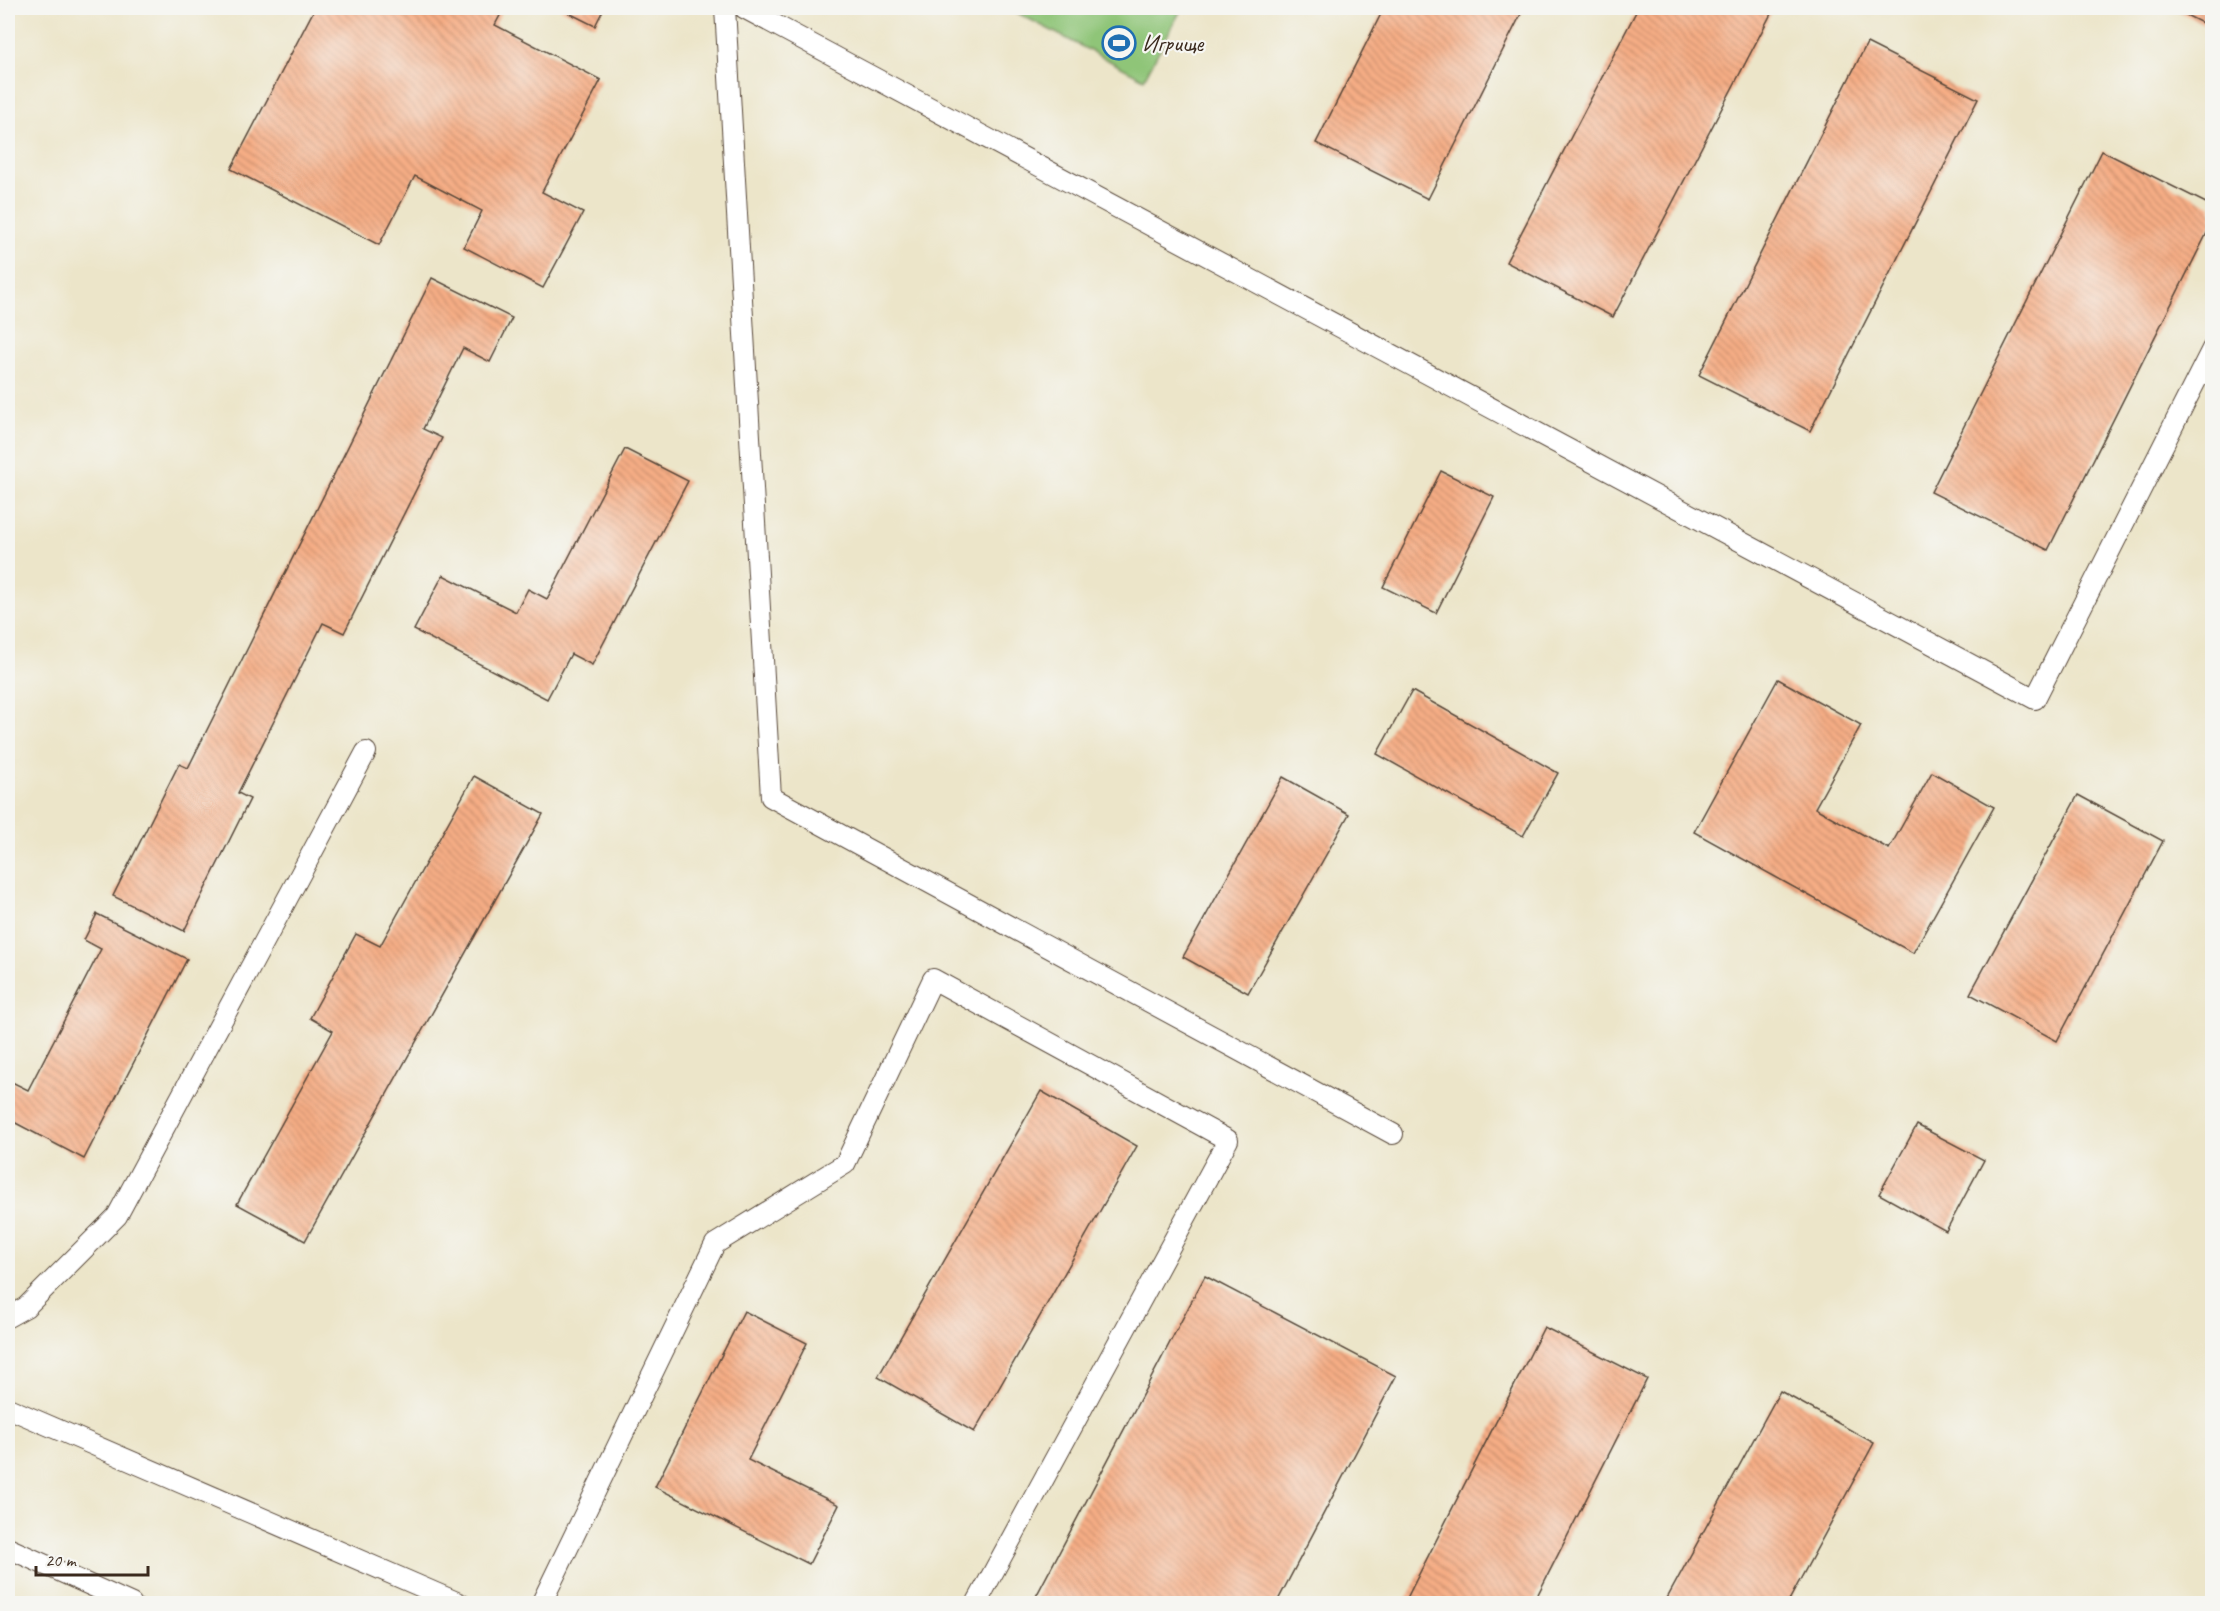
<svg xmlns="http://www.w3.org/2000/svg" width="2220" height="1611" viewBox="0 0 2220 1611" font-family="Caveat,sans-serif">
<defs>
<pattern id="building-back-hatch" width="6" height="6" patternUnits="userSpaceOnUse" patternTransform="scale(1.5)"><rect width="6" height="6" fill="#f6ad85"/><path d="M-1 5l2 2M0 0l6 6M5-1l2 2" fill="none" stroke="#c88d6c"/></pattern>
</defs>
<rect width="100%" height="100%" fill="#f6f6f2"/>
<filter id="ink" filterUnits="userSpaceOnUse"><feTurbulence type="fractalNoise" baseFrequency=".0167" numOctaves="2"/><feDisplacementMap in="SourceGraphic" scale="12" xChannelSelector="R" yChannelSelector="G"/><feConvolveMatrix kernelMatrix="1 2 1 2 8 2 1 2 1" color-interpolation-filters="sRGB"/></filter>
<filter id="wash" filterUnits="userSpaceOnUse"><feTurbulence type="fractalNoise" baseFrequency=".008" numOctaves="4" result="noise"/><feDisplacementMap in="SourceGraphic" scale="24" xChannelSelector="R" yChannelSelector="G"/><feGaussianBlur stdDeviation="1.35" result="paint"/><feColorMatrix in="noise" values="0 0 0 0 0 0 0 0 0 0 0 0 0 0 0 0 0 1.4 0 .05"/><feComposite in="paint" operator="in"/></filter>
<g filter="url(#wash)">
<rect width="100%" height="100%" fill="#ece5c9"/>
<polygon fill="#8fc578" stroke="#65784b" stroke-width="1.5" points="1008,8 1182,8 1144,79"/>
<g id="blocks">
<g fill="url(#building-back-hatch)">
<polygon points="315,8 504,8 495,25 601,80 542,192 583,213 543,288 464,247 482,211 415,176 379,245 231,169"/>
<polygon points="559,8 604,8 595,26"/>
<polygon points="1384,8 1524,8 1428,199 1316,143"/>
<polygon points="1638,8 1774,8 1613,317 1506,262"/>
<polygon points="2177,8 2212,8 2212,28 2176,10"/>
<polygon points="1867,43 1978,99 1810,431 1699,375"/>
<polygon points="2102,151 2212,206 2212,223 2048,550 1931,492"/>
<polygon points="432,278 512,318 490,362 463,348 423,429 442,438 344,633 323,623 238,793 250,799 184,931 113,896 179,764 188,768"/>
<polygon points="625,449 688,481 592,665 571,654 547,699 414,630 443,575 516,612 528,589 547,599"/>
<polygon points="1441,471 1494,497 1436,613 1383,587"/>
<polygon points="1778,679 1861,725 1815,808 1889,849 1932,772 1994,807 1913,953 1694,832"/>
<polygon points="1412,691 1558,773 1523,836 1377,754"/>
<polygon points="474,776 543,814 305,1241 237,1204 333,1031 310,1018 356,934 380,946"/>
<polygon points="1283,777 1349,814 1248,993 1183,957"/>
<polygon points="2078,795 2163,841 2057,1041 1970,994"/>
<polygon points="97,914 187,959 84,1159 8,1119 8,1092 12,1082 28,1090 101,949 84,940"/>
<polygon points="1041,1091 1137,1146 974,1432 878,1377"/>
<polygon points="1917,1125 1984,1160 1946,1231 1879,1194"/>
<polygon points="1205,1276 1396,1376 1276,1604 1032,1604"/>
<polygon points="744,1311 807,1343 748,1460 839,1505 809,1564 655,1487"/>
<polygon points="1544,1327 1647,1379 1533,1604 1404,1604"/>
<polygon points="1780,1391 1874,1443 1787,1604 1664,1604"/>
</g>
</g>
</g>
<g filter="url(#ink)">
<use href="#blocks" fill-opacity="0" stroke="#564638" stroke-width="1.5"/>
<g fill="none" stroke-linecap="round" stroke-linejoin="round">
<defs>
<g id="service">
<polyline points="725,8 771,797 1393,1134"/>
<polyline points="744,8 2035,699 2212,349"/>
<polyline points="8,1317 26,1307 117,1216 366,752"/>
<polyline points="8,1408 461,1604"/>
<polyline points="8,1548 132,1604"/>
<polyline points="541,1604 715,1244 845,1164 933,979 1228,1140 976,1604"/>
</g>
</defs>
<use href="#service" stroke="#564638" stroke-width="22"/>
<use href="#service" stroke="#fff" stroke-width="20"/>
</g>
</g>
<defs>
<symbol id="stadium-ring" viewBox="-11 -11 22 22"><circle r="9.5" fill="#f6f6f2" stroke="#1f6fb2" stroke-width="1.5"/><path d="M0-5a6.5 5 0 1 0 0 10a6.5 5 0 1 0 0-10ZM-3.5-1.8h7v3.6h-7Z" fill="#1f6fb2"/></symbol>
</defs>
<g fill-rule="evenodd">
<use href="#stadium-ring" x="1100" y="24" width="38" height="38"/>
</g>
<g text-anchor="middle" stroke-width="4.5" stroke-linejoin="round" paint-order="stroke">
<g font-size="24" fill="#3b2a1e" stroke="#f6f6f2" text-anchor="start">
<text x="1142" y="51">Игрище</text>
</g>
</g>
<rect width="2220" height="1611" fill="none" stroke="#f6f6f2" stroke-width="30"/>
<path d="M36 1566v9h112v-9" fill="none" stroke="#3b2a1e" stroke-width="3"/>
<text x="45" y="1566" font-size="18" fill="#3b2a1e" stroke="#f6f6f2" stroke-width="4.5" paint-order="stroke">20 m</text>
</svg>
